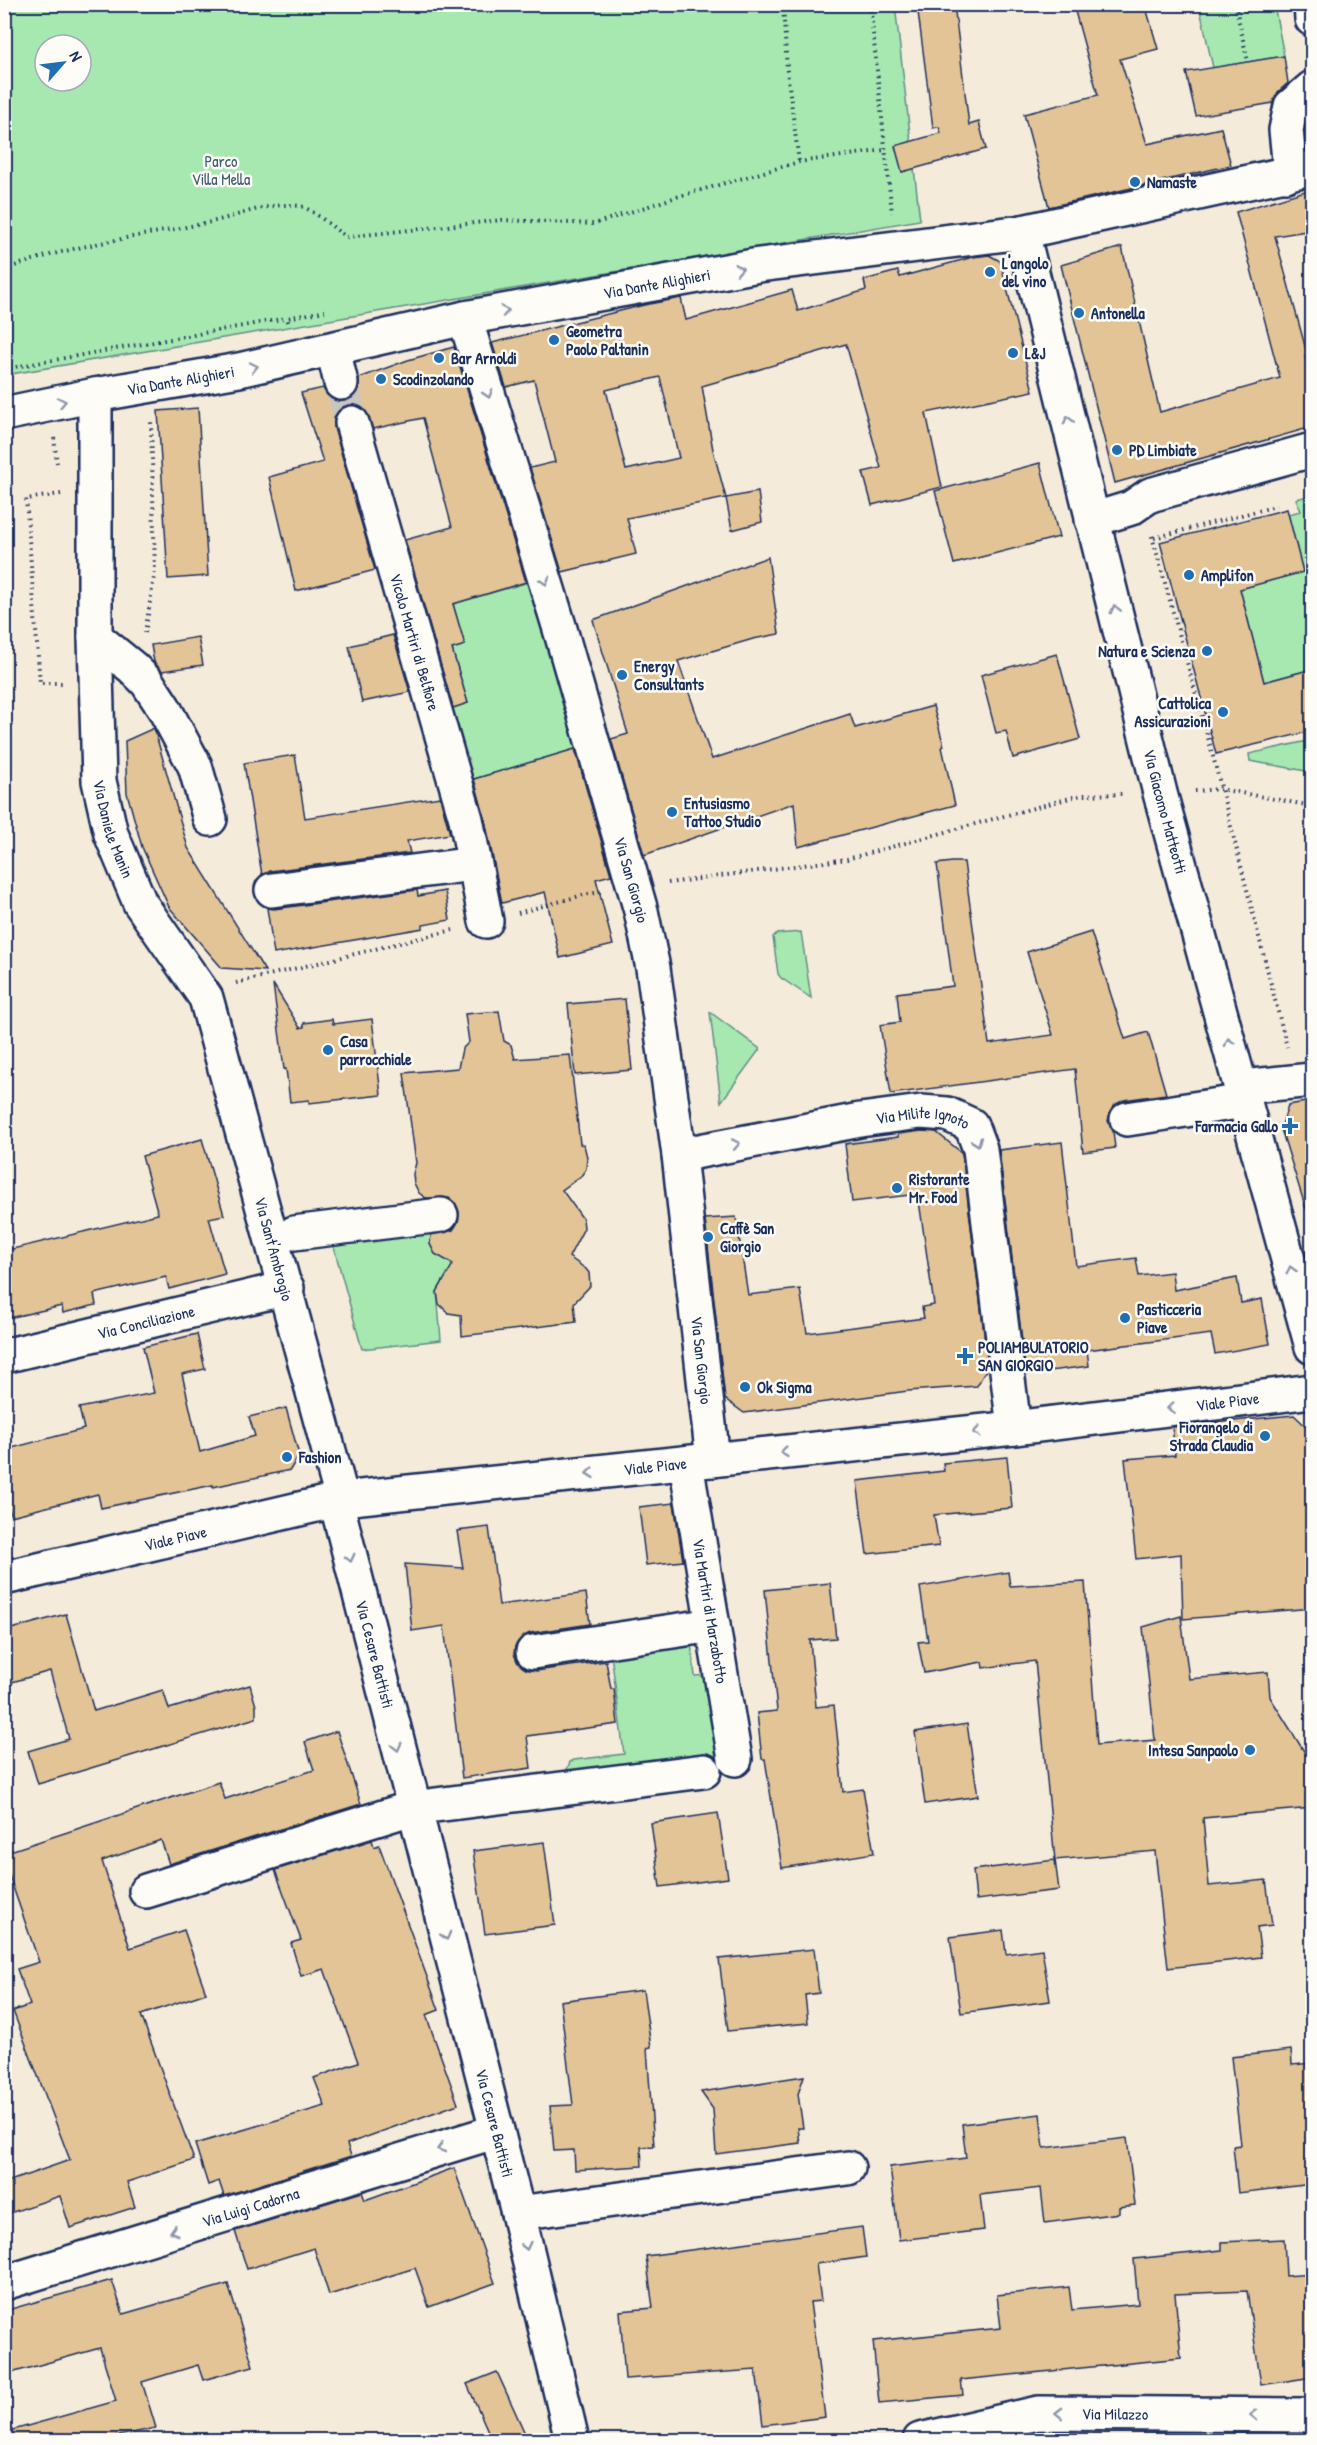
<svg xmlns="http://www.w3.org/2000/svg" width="1317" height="2445" viewBox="0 0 1317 2445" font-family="'Patrick Hand',sans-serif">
<rect width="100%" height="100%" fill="#f5ebda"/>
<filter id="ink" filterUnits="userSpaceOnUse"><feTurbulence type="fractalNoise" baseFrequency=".0167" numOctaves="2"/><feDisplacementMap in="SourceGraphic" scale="12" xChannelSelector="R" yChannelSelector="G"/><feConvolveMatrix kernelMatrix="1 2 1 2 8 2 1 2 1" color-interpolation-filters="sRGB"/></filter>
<g filter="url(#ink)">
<g fill="#a7e8b0" stroke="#618c87" stroke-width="1.5" fill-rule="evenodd">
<path d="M 5,5 L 895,5 L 920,220 L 5,375 ZM 45,45 L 81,45 L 81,81 L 45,81 Z"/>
<polygon points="1199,5 1274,5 1284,56 1213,68"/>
<polygon points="1312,495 1312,669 1264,682 1240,589 1303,572 1288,514 1301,511 1296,499"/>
<polygon points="529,582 579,748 463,782 442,711 468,703 452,649 465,645 453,604"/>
<polygon points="1312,740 1312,772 1250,761 1249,754"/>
<polygon points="801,932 811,998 781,978 778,974 773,937 776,934"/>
<polygon points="710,1012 760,1049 721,1102"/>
<polygon points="436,1221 430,1244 435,1254 451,1262 454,1278 443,1281 437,1292 441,1340 362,1349 330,1233"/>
<polygon points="690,1635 695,1676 710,1675 723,1758 577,1779 566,1772 570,1762 574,1760 624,1754 610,1646"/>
</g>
<g fill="#e3c496" stroke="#1b2f5e" stroke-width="1.5" fill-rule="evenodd">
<polygon points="917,4 954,4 969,125 979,122 986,149 902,172 895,146 941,133 939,127 933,128"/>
<polygon points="1073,4 1145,4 1158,49 1120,59 1147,144 1221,128 1231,165 1049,207 1024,114 1098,95"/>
<polygon points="1284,56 1288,83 1278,92 1273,103 1196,116 1186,72"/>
<polygon points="1312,189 1312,230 1275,236 1308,357 1305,357 1312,382 1312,427 1115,483 1061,265 1122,247 1160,412 1280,378 1236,212"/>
<path d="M 989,255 L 1000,261 L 1033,391 L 926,413 L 942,487 L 872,505 L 863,472 L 881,468 L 846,344 L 702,386 L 713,450 L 726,498 L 627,518 L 636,554 L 562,572 L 530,468 L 555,462 L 534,380 L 506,387 L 492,343 L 644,305 L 681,298 L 686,320 L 792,290 L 798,311 L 866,290 L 864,280 L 898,271 L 900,277 L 973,257 ZM 660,377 L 679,458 L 626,470 L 606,390 Z"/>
<polygon points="454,347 526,582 453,604 465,645 452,649 468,703 453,708 405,540 452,527 423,418 373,429 365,410 356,405 346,405 338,410 334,418 334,428 375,570 296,591 269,477 323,462 301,393 323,388 327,395 335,401 346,401 353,397 359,389 359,378 408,360"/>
<polygon points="198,408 208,576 168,579 158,411"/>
<polygon points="1040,463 1059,537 954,564 935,491"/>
<polygon points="758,492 762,522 732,530 726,498"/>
<polygon points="1287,509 1303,572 1240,589 1264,682 1312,669 1312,731 1216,754 1160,542"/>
<polygon points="768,557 779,634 753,639 678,661 712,759 850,714 855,728 933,706 944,746 942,747 955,805 798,847 794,803 644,855 611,739 628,734 593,620"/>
<polygon points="393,635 410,692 362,702 349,646"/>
<polygon points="198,637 203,665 162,671 154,662 151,645"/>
<polygon points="1057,654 1080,739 1013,758 1006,731 996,733 981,675"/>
<polygon points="154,728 188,848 265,971 222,968 169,907 142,847 127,793 125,741"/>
<polygon points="575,749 611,875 596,879 613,945 560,958 545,892 502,903 484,815 474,779"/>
<polygon points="295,755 305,818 440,797 450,834 407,841 410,853 270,871 262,875 244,763"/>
<polygon points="952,862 964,862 989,1044 1053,1035 1027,952 1091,932 1125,1039 1148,1032 1166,1094 1124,1100 1115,1105 1110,1112 1108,1121 1113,1131 1115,1148 1083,1152 1075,1069 891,1094 880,1025 900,1022 897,993 953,986 937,864"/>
<polygon points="417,890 418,896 445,891 450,920 423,925 423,928 274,954 267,908 274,909"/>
<polygon points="273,984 300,1028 304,1027 304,1023 332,1019 333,1024 372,1019 381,1095 309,1103 309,1100 290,1102 286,1069 284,1069"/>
<polygon points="625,999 632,1070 575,1075 568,1004"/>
<polygon points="499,1011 504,1041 511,1045 515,1059 570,1055 580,1144 584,1145 587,1157 586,1169 581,1176 562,1190 583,1219 584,1228 569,1257 586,1269 589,1273 590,1286 574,1303 576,1322 462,1336 461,1315 448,1313 439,1304 437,1292 453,1264 435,1254 430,1244 431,1235 453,1230 458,1222 459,1212 456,1204 449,1198 426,1198 419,1193 414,1183 413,1174 416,1163 404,1073 458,1068 462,1049 469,1042 465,1014"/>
<polygon points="1312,1101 1312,1208 1306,1209 1281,1129 1288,1105"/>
<polygon points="922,1131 936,1132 962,1153 988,1366 977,1386 908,1391 744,1413 725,1399 705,1219 736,1217 748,1295 800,1289 807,1333 924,1318 922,1307 934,1305 918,1194 852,1202 845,1144 898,1137 898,1134"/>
<polygon points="202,1139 224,1215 209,1218 225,1274 169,1289 166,1277 94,1294 96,1305 63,1313 62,1306 4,1319 4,1251 158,1214 142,1156"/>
<polygon points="1062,1142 1076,1266 1136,1258 1139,1276 1172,1272 1174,1290 1237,1278 1241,1303 1262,1299 1270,1344 1215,1354 1211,1334 1087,1350 1089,1366 1026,1374 999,1150"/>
<polygon points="197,1334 205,1369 182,1374 200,1452 255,1436 249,1417 286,1408 299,1455 290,1470 213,1487 213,1485 101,1508 98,1494 11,1516 4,1491 4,1450 84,1429 79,1408 154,1393 143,1347"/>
<polygon points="1294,1415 1312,1432 1312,1608 1183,1619 1181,1554 1136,1559 1125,1459 1175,1455 1172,1427"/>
<polygon points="1007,1457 1012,1508 934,1515 939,1546 867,1554 857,1481 944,1471 943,1463"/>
<polygon points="674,1503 683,1561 646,1565 639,1507"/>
<polygon points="489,1527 499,1605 586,1593 590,1624 530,1633 522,1637 515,1646 514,1654 518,1663 526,1669 536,1671 606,1661 611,1689 614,1689 618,1724 527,1736 531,1768 462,1778 444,1626 412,1631 405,1564 463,1568 457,1531"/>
<polygon points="1008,1572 1010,1586 1085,1582 1097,1745 1155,1740 1143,1627 1181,1616 1189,1679 1268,1672 1270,1697 1312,1764 1312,1808 1203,1818 1209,1886 1266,1880 1272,1925 1257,1927 1261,1957 1168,1968 1155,1851 1055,1860 1035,1661 983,1668 982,1662 924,1673 918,1642 928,1641 920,1587"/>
<polygon points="830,1583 836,1638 810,1640 816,1707 834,1705 843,1792 863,1789 874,1853 782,1868 765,1759 762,1759 757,1713 777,1711 765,1590"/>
<polygon points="66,1614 94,1711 163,1690 169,1709 250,1685 256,1706 256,1718 38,1784 28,1751 69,1739 50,1671 12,1682 4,1656 4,1631"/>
<polygon points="967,1724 978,1796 925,1804 915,1732"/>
<polygon points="337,1731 361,1804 169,1864 161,1840 102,1861 130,1948 184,1930 206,1993 141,2015 194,2160 127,2182 135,2207 70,2228 60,2196 4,2215 4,2183 70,2160 13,2011 30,2005 17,1969 39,1962 4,1861 4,1853 219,1782 225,1799 314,1770 305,1742"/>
<polygon points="718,1813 728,1878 660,1887 651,1823"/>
<polygon points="372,1840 374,1847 379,1845 439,2010 426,2015 458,2104 347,2144 351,2156 224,2196 219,2181 208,2185 195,2144 325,2106 314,2078 358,2062 324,1969 301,1976 291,1943 301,1940 275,1870"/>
<polygon points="544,1842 555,1925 485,1934 473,1851"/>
<polygon points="1055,1860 1059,1890 976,1900 973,1870"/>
<polygon points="1003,1930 1006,1954 1042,1949 1050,2001 961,2013 950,1937"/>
<polygon points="814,1949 819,1993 805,1995 808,2023 728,2031 719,1959"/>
<polygon points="643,1990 651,2047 647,2048 654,2146 641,2147 642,2166 575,2170 574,2150 554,2151 550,2106 573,2105 560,2001"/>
<polygon points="1291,2050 1292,2065 1312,2063 1312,2184 1238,2193 1233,2146 1241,2145 1231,2057"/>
<polygon points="804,2076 798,2094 803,2128 798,2128 800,2143 716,2154 713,2109 701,2092"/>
<polygon points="1040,2114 1044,2148 1127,2138 1135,2205 1119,2207 1119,2213 1045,2223 1041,2188 980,2195 984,2230 899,2240 890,2167 966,2158 962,2124"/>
<polygon points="454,2168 495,2283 429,2307 415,2268 329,2295 314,2248 247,2269 235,2231 362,2192 365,2200"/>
<polygon points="862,2227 866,2257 816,2264 821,2301 810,2302 825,2417 763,2425 756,2370 625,2379 620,2311 653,2308 646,2256"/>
<polygon points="1284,2239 1286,2276 1312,2274 1312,2377 1261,2385 1247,2291 1175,2294 1181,2358 961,2380 963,2395 879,2403 873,2341 1001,2328 997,2295 1069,2287 1072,2310 1138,2304 1134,2259 1222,2250 1222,2242"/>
<polygon points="112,2280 123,2314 228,2284 253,2366 203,2380 198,2365 142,2382 156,2428 99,2440 7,2440 6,2432 116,2401 100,2348 4,2375 4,2311"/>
<polygon points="497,2372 528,2440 492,2440 467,2384"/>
</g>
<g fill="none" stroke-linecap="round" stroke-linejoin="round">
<polyline stroke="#c9c5c1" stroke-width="33" stroke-dasharray="33 16" stroke-linecap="butt" points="341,383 352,423"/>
<defs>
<g id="minor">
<polyline points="1311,4 1312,19"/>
<polyline points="1286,175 1289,159 1286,130 1291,106 1312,88"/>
<path id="s1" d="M 1022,232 L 1160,793 L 1312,1347"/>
<path id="s2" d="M 465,318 L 560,629 L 641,911 L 653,968 L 679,1155 L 713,1460"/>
<polyline points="333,349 341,383"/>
<path id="s3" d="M 95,395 L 95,637 L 99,781 L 111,834 L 140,903 L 206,998 L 342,1499"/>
<path id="s4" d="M 4,414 L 95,395 L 239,370 L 465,318 L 759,265 L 1022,232 L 1312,168"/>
<path id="s5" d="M 352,423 L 466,819 L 486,921"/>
<polyline points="1092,520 1131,508 1150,495 1312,450"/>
<polyline points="95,637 133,668 147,682 164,708 195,766 210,819"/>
<polyline points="272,890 474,864"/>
<polyline points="1241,1087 1312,1080"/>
<polyline points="1127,1119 1245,1101"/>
<path id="s6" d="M 679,1155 L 860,1120 L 921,1112 L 947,1114 L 971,1125 L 980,1149 L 1014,1428"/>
<polyline points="294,1233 441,1215"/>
<path id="s7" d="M 4,1356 L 287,1288"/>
<path id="s8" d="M 686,1463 L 735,1759"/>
<path id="s9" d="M 336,1501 L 518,2213 L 572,2440"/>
<path id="s10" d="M 4,1578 L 342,1499 L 1014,1428 L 1312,1391"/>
<polyline points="533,1652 713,1625"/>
<polyline points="146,1891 412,1808 704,1771"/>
<polyline points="518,2213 848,2168"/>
<path id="s11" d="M 4,2283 L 497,2131"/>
<path id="s12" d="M 920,2440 L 1038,2413 L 1312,2415"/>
</g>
</defs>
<use href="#minor" stroke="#1b2f5e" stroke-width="38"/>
<g stroke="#1b2f5e" stroke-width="4" stroke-dasharray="1.5 4.5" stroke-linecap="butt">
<polyline points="783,4 787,71 799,162"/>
<polyline points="870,4 892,213"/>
<polyline points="1235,4 1248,62"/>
<polyline points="4,23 9,4"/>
<path d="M 4,270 C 69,245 138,237 206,223 C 238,217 267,201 300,206 C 311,208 336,230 346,237 L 502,220 L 594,224 L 673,198 L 799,162 L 885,150"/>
<polyline points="288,322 287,318 325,311"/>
<polyline points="4,369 287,318"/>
<polyline points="54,438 57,463"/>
<polyline points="61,494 26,499 40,683 63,683"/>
<polyline points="1152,536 1213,756 1287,1047"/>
<polyline points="1154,538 1276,506"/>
<polyline points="145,633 155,571 151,420"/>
<polyline points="1195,791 1220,789 1312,806"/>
<polyline points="668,883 847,859 1081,795 1124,794"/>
<polyline points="518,913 583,895 601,892"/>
<polyline points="236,983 453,930"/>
</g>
<use href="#minor" stroke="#fdfcf7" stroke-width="33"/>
</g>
<defs><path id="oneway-chevron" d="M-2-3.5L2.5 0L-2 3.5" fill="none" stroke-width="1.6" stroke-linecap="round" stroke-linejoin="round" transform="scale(1.5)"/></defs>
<g stroke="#8c96aa">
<use href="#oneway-chevron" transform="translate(739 269) rotate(-10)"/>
<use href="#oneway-chevron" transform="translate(505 311) rotate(-10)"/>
<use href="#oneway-chevron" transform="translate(254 367) rotate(-12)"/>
<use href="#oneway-chevron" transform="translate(488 394) rotate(73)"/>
<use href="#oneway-chevron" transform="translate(62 402) rotate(-12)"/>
<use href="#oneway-chevron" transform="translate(1068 420) rotate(-104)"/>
<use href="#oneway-chevron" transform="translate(545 581) rotate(73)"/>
<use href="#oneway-chevron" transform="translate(1115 609) rotate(-104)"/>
<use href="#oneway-chevron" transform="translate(1229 1042) rotate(-105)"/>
<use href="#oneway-chevron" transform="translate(977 1142) rotate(71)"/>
<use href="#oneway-chevron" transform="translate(736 1144) rotate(-11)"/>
<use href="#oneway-chevron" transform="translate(1291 1270) rotate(-105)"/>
<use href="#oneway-chevron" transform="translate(1171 1408) rotate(173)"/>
<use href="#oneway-chevron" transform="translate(977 1432) rotate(174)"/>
<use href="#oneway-chevron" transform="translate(784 1452) rotate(174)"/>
<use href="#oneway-chevron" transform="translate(590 1473) rotate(174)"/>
<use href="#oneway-chevron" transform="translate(350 1558) rotate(76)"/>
<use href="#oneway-chevron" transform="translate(397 1747) rotate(76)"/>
<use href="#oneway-chevron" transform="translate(446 1936) rotate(75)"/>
<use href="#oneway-chevron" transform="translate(441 2148) rotate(163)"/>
<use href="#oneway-chevron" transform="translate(174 2231) rotate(163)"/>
<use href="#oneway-chevron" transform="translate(526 2246) rotate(77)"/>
<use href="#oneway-chevron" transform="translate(1059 2413) rotate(-179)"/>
<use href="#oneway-chevron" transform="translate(1254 2415) rotate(-179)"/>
</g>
</g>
<g fill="#1f6fb2" stroke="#fdfcf7" stroke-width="2">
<circle cx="1135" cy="182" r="6"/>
<circle cx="990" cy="272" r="6"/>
<circle cx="1079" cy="313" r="6"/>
<circle cx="554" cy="340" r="6"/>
<circle cx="1013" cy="353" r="6"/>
<circle cx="439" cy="358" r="6"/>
<circle cx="381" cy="379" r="6"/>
<circle cx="1117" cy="450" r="6"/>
<circle cx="1189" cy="575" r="6"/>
<circle cx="1207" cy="651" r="6"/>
<circle cx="622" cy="675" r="6"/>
<circle cx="1223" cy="712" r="6"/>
<circle cx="672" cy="812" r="6"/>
<circle cx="328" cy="1050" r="6"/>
<path d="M1287 1117h6v6h6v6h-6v6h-6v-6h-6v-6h6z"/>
<circle cx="897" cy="1188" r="6"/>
<circle cx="708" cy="1237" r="6"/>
<circle cx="1125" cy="1318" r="6"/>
<path d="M962 1347h6v6h6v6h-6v6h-6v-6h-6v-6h6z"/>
<circle cx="745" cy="1387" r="6"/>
<circle cx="1265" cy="1436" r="6"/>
<circle cx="287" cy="1457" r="6"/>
<circle cx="1250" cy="1750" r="6"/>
</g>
<g text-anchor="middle" stroke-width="5" stroke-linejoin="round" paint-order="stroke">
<g font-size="16" fill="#3e5d72" stroke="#fdfcf7">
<text x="221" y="167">Parco<tspan x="221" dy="18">Villa Mella</tspan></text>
</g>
<g font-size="16" font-weight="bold" fill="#1b2f5e" stroke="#fdfcf7" text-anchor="start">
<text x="1147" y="188">Namaste</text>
<text x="1002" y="269">L'angolo<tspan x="1002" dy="18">del vino</tspan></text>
<text x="1091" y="319">Antonella</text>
<text x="566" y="337">Geometra<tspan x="566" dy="18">Paolo Paltanin</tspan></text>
<text x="1025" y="359">L&amp;J</text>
<text x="451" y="364">Bar Arnoldi</text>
<text x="393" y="385">Scodinzolando</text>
<text x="1129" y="456">PD Limbiate</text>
<text x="1201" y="581">Amplifon</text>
<text x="1195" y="657" text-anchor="end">Natura e Scienza</text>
<text x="634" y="672">Energy<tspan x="634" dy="18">Consultants</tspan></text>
<text x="1211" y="709" text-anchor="end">Cattolica<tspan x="1211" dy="18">Assicurazioni</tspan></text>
<text x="684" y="809">Entusiasmo<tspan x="684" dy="18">Tattoo Studio</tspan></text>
<text x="340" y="1047">Casa<tspan x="340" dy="18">parrocchiale</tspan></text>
<text x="1278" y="1132" text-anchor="end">Farmacia Gallo</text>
<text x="909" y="1185">Ristorante<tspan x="909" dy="18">Mr. Food</tspan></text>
<text x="720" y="1234">Caffè San<tspan x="720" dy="18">Giorgio</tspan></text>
<text x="1137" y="1315">Pasticceria<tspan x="1137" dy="18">Piave</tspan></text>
<text x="978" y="1353">POLIAMBULATORIO<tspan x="978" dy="18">SAN GIORGIO</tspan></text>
<text x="757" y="1393">Ok Sigma</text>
<text x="1253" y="1433" text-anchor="end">Fiorangelo di<tspan x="1253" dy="18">Strada Claudia</tspan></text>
<text x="299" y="1463">Fashion</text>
<text x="1238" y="1756" text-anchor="end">Intesa Sanpaolo</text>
</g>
<g font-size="16" fill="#1b2f5e" stroke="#fdfcf7">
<text dy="6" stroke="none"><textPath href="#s4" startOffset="666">Via Dante Alighieri</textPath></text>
<text dy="6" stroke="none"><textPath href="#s4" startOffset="180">Via Dante Alighieri</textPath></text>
<text dy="6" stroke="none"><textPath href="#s5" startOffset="228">Vicolo Martiri di Belfiore</textPath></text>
<text dy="6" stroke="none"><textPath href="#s1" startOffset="597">Via Giacomo Matteotti</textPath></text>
<text dy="6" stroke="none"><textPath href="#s3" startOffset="436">Via Daniele Manin</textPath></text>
<text dy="6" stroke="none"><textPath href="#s2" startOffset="586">Via San Giorgio</textPath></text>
<text dy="6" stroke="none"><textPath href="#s6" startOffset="248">Via Milite Ignoto</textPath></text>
<text dy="6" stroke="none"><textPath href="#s3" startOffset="891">Via Sant'Ambrogio</textPath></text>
<text dy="6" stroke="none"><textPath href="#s7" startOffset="146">Via Conciliazione</textPath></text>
<text dy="6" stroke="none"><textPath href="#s2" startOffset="1072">Via San Giorgio</textPath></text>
<text dy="6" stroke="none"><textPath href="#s10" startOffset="1238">Viale Piave</textPath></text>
<text dy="6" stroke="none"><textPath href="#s10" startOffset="662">Viale Piave</textPath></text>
<text dy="6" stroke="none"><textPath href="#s10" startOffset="176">Viale Piave</textPath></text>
<text dy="6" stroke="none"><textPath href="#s8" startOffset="150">Via Martiri di Marzabotto</textPath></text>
<text dy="6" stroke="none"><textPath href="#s9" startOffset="158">Via Cesare Battisti</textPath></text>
<text dy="6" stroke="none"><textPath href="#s9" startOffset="642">Via Cesare Battisti</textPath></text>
<text dy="6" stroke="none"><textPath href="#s11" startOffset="258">Via Luigi Cadorna</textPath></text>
<text dy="6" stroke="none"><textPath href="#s12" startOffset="198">Via Milazzo</textPath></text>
</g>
</g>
<rect width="1317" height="2445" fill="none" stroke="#fdfcf7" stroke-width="24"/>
<rect x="12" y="12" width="1293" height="2421" fill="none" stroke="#1b2f5e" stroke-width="2" filter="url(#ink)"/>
<g transform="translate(63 63) rotate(62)"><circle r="28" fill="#fdfcf7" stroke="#a3aaba" stroke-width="1.5"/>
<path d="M0-4.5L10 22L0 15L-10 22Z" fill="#1f6fb2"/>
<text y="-9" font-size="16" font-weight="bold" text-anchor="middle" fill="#1b2f5e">N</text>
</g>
</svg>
